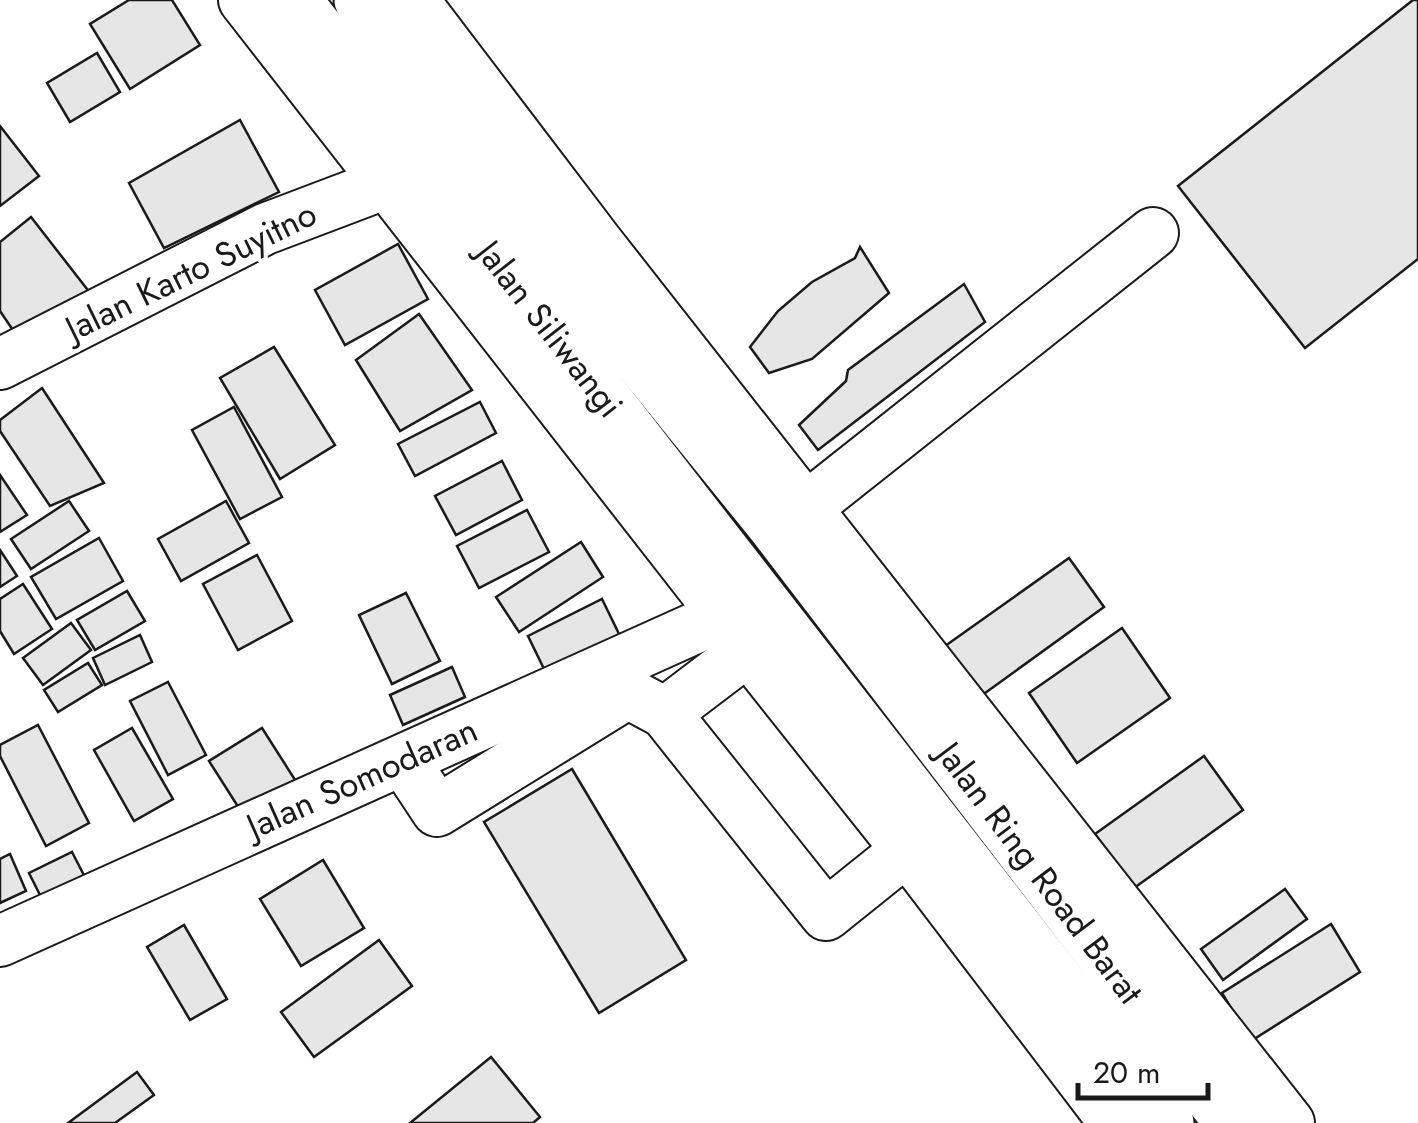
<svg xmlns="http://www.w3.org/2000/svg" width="1418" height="1123" viewBox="0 0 1418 1123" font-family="Jost,sans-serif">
<rect width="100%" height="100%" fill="#fff"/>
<g fill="#e6e6e6" stroke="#1a1a1a" stroke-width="2.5">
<polygon points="129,0 172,0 200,45 130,89 90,24"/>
<polygon points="1413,0 1418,0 1418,259 1305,348 1178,186"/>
<polygon points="97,53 120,92 70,122 47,83"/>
<polygon points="240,120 279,192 164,248 129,183"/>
<polygon points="0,126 39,176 0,206"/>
<polygon points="31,217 94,298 23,345 0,311 0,242"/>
<polygon points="398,244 428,299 345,345 315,290"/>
<polygon points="860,247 889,293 812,359 769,373 750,347 778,311 812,282 855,258"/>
<polygon points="964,284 985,322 818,450 799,425 846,381 848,370"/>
<polygon points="419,314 472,390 400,431 356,360"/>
<polygon points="274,347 335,445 280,479 220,378"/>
<polygon points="42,388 104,483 50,506 0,431 0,420"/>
<polygon points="480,402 496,433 415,476 398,444"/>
<polygon points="234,407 282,497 240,519 192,430"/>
<polygon points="502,461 522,500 456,535 435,496"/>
<polygon points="0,475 27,515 0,532"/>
<polygon points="69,501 89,531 31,569 11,539"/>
<polygon points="226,501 249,543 181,581 158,539"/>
<polygon points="527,510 549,552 479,588 457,546"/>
<polygon points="99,538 123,581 56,619 31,577"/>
<polygon points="581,542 603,577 519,632 496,597"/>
<polygon points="0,550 17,576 0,587"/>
<polygon points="257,555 292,621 238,650 203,584"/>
<polygon points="1069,558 1104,607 974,701 938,651"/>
<polygon points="23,584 52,629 14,654 0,631 0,599"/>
<polygon points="127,591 145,621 95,650 77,620"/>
<polygon points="406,593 440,661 392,684 359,615"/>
<polygon points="602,599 620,636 546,673 528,636"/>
<polygon points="71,623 91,650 43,685 23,658"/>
<polygon points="1122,628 1170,698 1077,763 1029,693"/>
<polygon points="140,635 152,662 105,685 93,658"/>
<polygon points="88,663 102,685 58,712 44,690"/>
<polygon points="452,667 465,697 403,725 390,695"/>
<polygon points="168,682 206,755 168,775 130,701"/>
<polygon points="38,725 89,823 46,846 0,756 0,745"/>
<polygon points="132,728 173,799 134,821 94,750"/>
<polygon points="262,728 304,794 251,827 209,761"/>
<polygon points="1204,756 1243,810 1134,888 1095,834"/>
<polygon points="572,769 686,960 599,1013 484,822"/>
<polygon points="72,852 90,887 47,909 29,873"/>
<polygon points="10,854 26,891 0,903 0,859"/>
<polygon points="323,860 364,928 301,966 260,899"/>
<polygon points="1285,889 1307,919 1223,980 1201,949"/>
<polygon points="1331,924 1360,972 1251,1041 1222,993"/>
<polygon points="184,925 227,999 190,1020 147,947"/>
<polygon points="379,940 412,986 314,1057 281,1012"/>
<polygon points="491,1057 540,1117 533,1123 410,1123"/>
<polygon points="137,1072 154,1095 115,1123 68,1123"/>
</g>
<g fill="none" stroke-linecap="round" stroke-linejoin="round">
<defs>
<g id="minor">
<polyline points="244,0 724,615 748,650 907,850 1115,1123"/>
<polyline points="413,0 597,242 1289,1123"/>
<polyline points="0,364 265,229 368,190 382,181"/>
<polyline points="807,507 1153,233"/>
<polyline points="665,713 748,650"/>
<polyline points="404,761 437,811 628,693 665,713 826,915 907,850"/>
<polyline points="0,941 724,615"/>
</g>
<g id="highway">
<polyline points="293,0 1166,1123"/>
<polyline points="362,0 561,260 776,526 1233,1123"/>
</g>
</defs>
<use href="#minor" stroke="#1a1a1a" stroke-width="54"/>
<use href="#highway" stroke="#1a1a1a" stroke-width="59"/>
<use href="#minor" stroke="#fff" stroke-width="50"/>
<use href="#highway" stroke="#fff" stroke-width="55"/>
</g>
<g text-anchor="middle" stroke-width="8" stroke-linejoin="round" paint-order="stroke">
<g font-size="35" fill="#1a1a1a" stroke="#fff">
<text transform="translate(191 271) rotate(-26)" y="12">Jalan Karto Suyitno</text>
<text transform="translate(550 329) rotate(52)" y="12">Jalan Siliwangi</text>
<text transform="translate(362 778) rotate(-24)" y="12">Jalan Somodaran</text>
<text transform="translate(1040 873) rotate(53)" y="12">Jalan Ring Road Barat</text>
</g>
</g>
<path d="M1078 1083v15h130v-15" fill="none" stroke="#1a1a1a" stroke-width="5"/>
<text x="1093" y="1083" font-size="30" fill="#1a1a1a" stroke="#ffffff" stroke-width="8" paint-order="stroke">20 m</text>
</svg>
